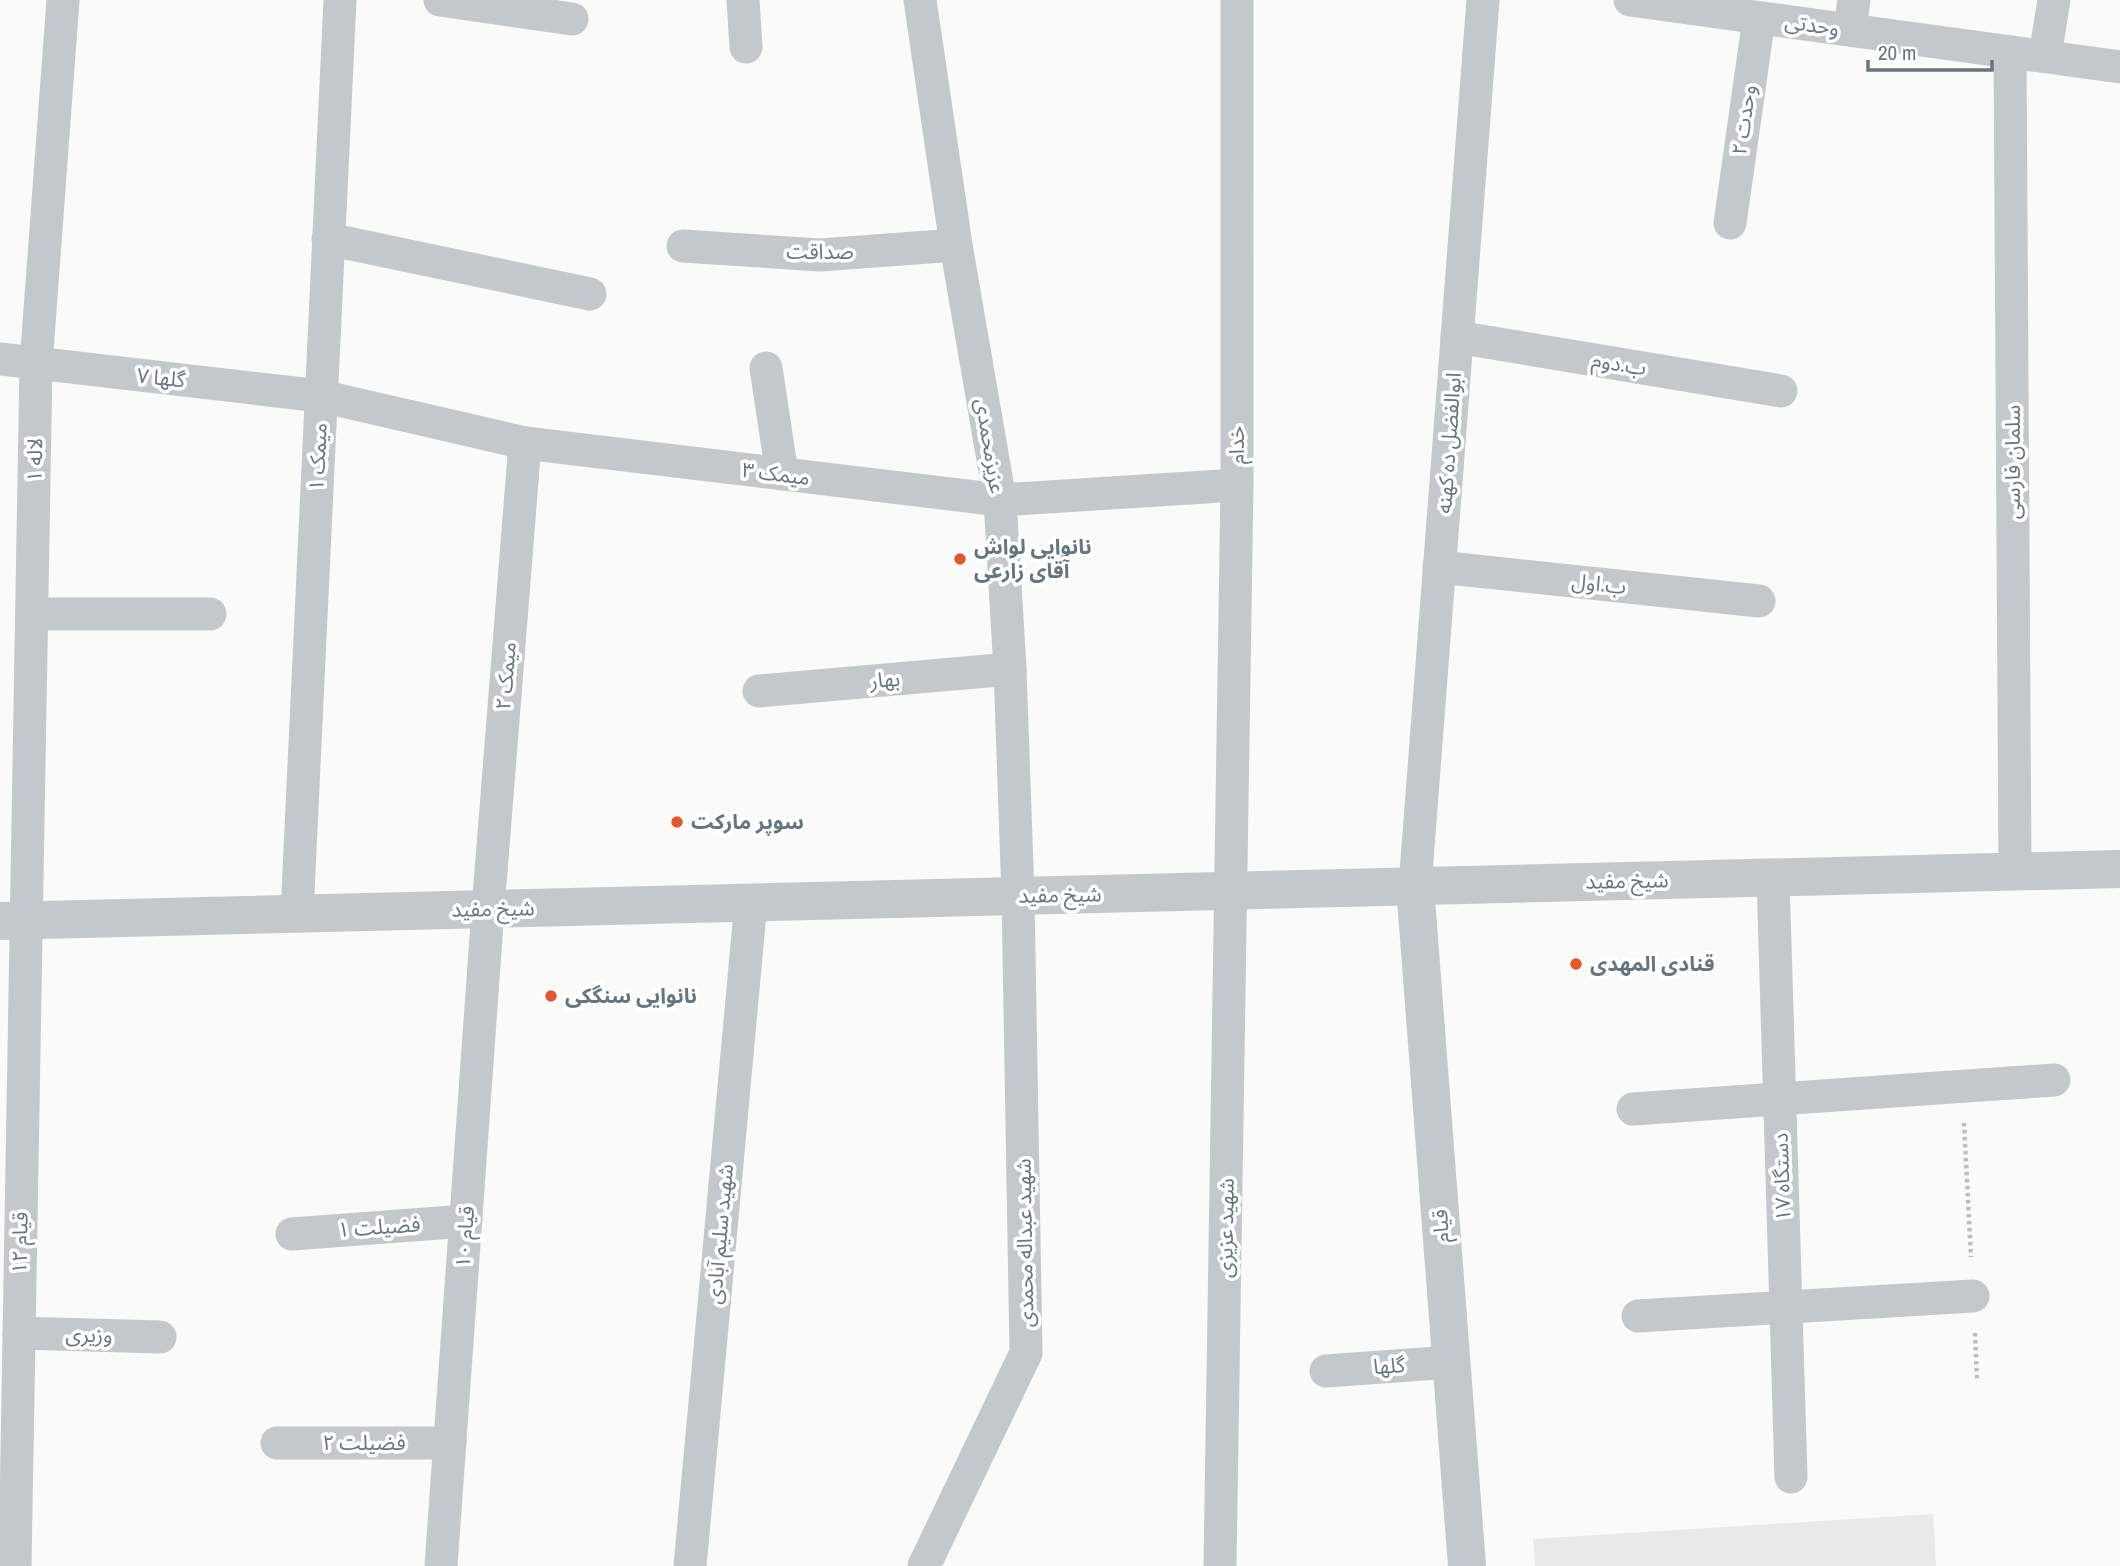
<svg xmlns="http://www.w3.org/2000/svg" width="2120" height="1566" viewBox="0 0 2120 1566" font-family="'Archivo Narrow','Noto Sans Arabic',sans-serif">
<rect width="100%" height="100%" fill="#fafaf8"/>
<polygon fill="#e8e9e9" points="1933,1514 1936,1566 1535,1566 1533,1539"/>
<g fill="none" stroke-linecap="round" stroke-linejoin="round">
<g stroke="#bbbfc2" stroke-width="4.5" stroke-dasharray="3.5 3.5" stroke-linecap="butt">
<polyline points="1964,1123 1971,1257"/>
<polyline points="1975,1333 1977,1379"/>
</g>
<g stroke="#c3c8cc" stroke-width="33">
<polyline points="440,0 572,19"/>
<polyline points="743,0 746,47"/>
<polyline points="920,0 956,245 1000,500 1010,669 1018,896 1026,1353 924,1566"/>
<polyline points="1630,0 2120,67"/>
<polyline points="1850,30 1854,0"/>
<polyline points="2010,52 2015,871"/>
<polyline points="2045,56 2054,0"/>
<polyline points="1730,223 1759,18"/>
<polyline points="328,239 590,294"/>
<polyline points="683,246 820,255 956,245"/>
<polyline points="1457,337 1781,391"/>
<polyline points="0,359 321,396 525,443 1000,500 1237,485"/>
<polyline points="766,368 782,474"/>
<polyline points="1439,567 1759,601"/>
<polyline points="33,614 210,614"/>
<polyline points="759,691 1010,669"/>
<polyline points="1773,877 1791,1477"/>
<polyline points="1415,886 1483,0"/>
<polyline points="297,914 340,0"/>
<polyline points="1633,1109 2054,1080"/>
<polyline points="292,1234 466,1221"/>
<polyline points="1638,1316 1973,1296"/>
<polyline points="19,1333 160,1337"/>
<polyline points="1326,1371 1451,1362"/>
<polyline points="277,1443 450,1443"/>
<polyline points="15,1566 36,364 63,0"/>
<polyline points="441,1566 488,909 525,443"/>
<polyline points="690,1566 751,902"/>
<polyline points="1220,1566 1237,485 1237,0"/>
</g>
<g stroke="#c3c8cc" stroke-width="38">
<polyline points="1415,886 1467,1566"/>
<polyline points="0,921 2120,869"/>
</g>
</g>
<g fill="#e4572e" stroke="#fff" stroke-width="2.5">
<circle cx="960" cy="559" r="7"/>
<circle cx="677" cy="822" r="7"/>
<circle cx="1576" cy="964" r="7"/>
<circle cx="551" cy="996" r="7"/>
</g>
<g text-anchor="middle" stroke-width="7" stroke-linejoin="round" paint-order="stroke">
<g font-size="21" fill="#657683" stroke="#fff">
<text transform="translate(1812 25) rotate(8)" y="7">وحدتی</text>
<text transform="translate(1744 120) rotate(-82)" y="7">وحدت ۲</text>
<text x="820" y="259">صداقت</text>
<text transform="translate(1619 364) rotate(9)" y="7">ب.دوم</text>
<text transform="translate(161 378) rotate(6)" y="7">گلها ۷</text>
<text transform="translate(1449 443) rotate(-86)" y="7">ابوالفضل ده کهنه</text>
<text transform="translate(1237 445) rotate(-90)" y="7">خدام</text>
<text transform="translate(990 446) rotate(81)" y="7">عزیزمحمدی</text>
<text transform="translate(318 457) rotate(-87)" y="7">میمک ۱</text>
<text transform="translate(35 460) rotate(-89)" y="7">لاله ۱</text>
<text transform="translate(2013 462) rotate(-90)" y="7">سلمان فارسی</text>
<text transform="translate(776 474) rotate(7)" y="7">میمک ۳</text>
<text transform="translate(1599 584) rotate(6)" y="7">ب.اول</text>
<text transform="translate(506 676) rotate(-85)" y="7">میمک ۲</text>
<text transform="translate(885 680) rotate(-5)" y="7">بهار</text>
<text transform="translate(1627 881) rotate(-1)" y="7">شیخ مفید</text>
<text transform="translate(1060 895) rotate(-1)" y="7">شیخ مفید</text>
<text transform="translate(493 909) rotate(-1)" y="7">شیخ مفید</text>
<text transform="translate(1782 1177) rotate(-92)" y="7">۱۷ دستگاه</text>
<text transform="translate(1441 1226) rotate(-94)" y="7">قیام</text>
<text transform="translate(379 1227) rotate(-4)" y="7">فضیلت ۱</text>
<text transform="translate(1226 1228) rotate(-89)" y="7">شهید عزیزی</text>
<text transform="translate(720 1234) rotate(-85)" y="7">شهید سلیم آبادی</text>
<text transform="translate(465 1237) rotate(-86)" y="7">قیام ۱۰</text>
<text transform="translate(20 1243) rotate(-89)" y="7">قیام ۱۲</text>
<text transform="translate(1025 1243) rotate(-91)" y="7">شهید عبداله محمدی</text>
<text transform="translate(89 1335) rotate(1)" y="7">وزیری</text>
<text transform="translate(1389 1366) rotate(-4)" y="7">گلها</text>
<text x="364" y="1450">فضیلت ۲</text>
</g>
<g font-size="21" font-weight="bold" fill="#657683" stroke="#fff" text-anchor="start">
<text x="974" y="554">نانوایی لواش<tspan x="974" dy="24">آقای زارعی</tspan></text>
<text x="691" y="829">سوپر مارکت</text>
<text x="1590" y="971">قنادی المهدی</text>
<text x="565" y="1003">نانوایی سنگکی</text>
</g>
</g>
<path d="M1868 60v10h124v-10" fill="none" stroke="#657683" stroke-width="3.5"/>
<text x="1878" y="60" font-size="21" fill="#657683" stroke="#ffffff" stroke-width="5" paint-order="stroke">20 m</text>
</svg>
